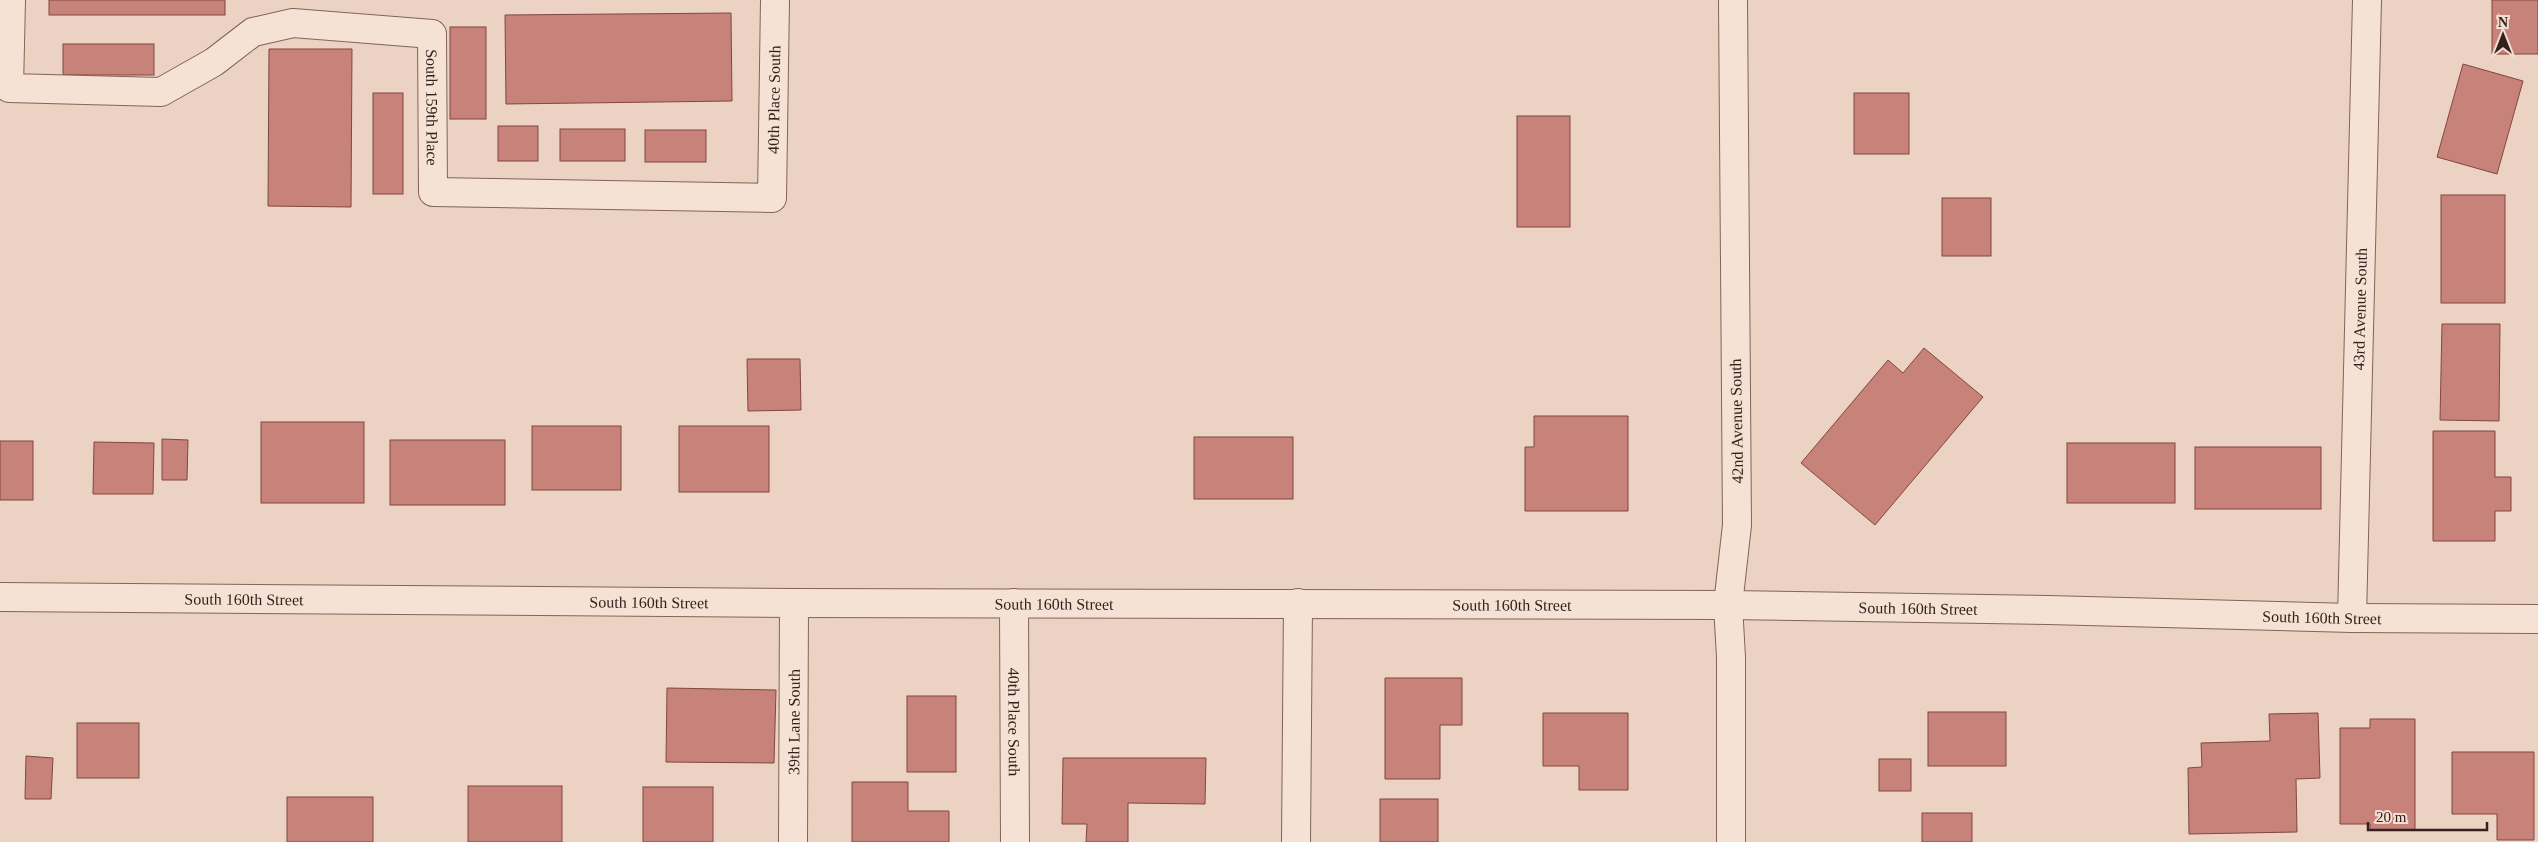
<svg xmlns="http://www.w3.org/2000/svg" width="2538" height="842" viewBox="0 0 2538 842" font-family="Georgia,serif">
<rect width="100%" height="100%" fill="#ebd2c2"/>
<g fill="#c7827a" stroke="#814741">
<rect x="49" y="0" width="176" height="15"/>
<rect x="2492" y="0" width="46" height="54"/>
<polygon points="731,13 732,101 506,104 505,15"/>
<rect x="450" y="27" width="36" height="92"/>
<rect x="63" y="44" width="91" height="31"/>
<polygon points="269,49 352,49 351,207 268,206"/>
<polygon points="2463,64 2523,81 2497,174 2437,157"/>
<rect x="373" y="93" width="30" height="101"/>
<rect x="1854" y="93" width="55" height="61"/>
<rect x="1517" y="116" width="53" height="111"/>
<rect x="498" y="126" width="40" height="35"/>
<rect x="560" y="129" width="65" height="32"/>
<rect x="645" y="130" width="61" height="32"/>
<rect x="2441" y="195" width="64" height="108"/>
<rect x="1942" y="198" width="49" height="58"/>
<polygon points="2442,324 2500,324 2499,421 2440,420"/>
<polygon points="1924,348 1983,397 1875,525 1801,463 1888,360 1903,373"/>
<polygon points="747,359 800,359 801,410 748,411"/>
<polygon points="1534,416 1628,416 1628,511 1525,511 1525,447 1534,447"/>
<rect x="261" y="422" width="103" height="81"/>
<rect x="532" y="426" width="89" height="64"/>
<rect x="679" y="426" width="90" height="66"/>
<polygon points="2433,431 2495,431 2495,477 2511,477 2511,511 2495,511 2495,541 2433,541"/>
<rect x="1194" y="437" width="99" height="62"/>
<polygon points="162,439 188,440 187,480 162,480"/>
<rect x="390" y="440" width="115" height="65"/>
<rect x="0" y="441" width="33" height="59"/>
<polygon points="94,442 154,443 153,494 93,494"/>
<rect x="2067" y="443" width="108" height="60"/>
<rect x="2195" y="447" width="126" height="62"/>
<polygon points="1385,678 1462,678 1462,725 1440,725 1440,779 1385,779"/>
<polygon points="667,688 776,690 774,763 666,762"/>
<rect x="907" y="696" width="49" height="76"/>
<rect x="1928" y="712" width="78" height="54"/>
<polygon points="1543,713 1628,713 1628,790 1579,790 1579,766 1543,766"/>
<polygon points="2318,713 2320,778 2296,779 2297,832 2189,834 2188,768 2202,767 2201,743 2270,741 2269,714"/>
<polygon points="2370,719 2415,719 2415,830 2370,830 2370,824 2340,824 2340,728 2370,728"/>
<rect x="77" y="723" width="62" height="55"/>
<polygon points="2452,752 2534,752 2534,840 2497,840 2497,814 2452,814"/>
<polygon points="26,756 53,758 51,799 25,799"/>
<polygon points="1063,758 1206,758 1205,804 1128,803 1128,842 1086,842 1087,824 1062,824"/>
<rect x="1879" y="759" width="32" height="32"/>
<polygon points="852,782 908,782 908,811 949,811 949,842 852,842"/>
<rect x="468" y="786" width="94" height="56"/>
<rect x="643" y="787" width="70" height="55"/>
<rect x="287" y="797" width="86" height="45"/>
<rect x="1380" y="799" width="58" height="43"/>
<rect x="1922" y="813" width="50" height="29"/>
</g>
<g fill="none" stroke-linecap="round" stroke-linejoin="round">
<defs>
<g id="minor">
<path id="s1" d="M 11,0 L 9,88 L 161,92 L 214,62 L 253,32 L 293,23 L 432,34 L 433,192 L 772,198 L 775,0"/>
<path id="s2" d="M 0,597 L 794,603 L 1728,605 L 2048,610 L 2352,618 L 2538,619"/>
<path id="s3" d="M 1014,603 L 1015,842"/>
<path id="s4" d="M 2352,618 L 2367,0"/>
<path id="s5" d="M 793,842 L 794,603"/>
<polyline points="1296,842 1298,603"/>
<polyline points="1731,842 1731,657 1728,605 1737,525 1733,0"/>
</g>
</defs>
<use href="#minor" stroke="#83635a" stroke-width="30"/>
<use href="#minor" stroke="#f6e2d4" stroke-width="28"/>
</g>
<g text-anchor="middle" stroke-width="4" stroke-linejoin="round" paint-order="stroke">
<g font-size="16" fill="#34211e" stroke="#f3ded1">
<text dy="6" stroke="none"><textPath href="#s1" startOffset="1126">40th Place South</textPath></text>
<text dy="6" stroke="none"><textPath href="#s1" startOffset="604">South 159th Place</textPath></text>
<text dy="6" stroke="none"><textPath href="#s4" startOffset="309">43rd Avenue South</textPath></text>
<text transform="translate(1736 421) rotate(-91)" y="6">42nd Avenue South</text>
<text dy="6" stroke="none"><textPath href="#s2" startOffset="244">South 160th Street</textPath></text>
<text dy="6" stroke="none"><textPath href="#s2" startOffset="649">South 160th Street</textPath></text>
<text dy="6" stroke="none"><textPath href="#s2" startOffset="1054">South 160th Street</textPath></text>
<text dy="6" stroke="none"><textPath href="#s2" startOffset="1512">South 160th Street</textPath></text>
<text dy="6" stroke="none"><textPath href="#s2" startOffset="1918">South 160th Street</textPath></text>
<text dy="6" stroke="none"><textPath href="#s2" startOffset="2322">South 160th Street</textPath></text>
<text dy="6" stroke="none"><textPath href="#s3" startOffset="119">40th Place South</textPath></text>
<text dy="6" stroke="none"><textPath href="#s5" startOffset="120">39th Lane South</textPath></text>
</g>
</g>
<g transform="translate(2503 35)" stroke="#f3ded1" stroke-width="4" paint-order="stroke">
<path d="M0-4L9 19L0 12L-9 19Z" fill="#34211e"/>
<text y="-8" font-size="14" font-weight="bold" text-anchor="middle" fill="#34211e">N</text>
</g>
<path d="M2368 822v8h119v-8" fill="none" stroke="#34211e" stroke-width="2.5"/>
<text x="2376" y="822" font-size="15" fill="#34211e" stroke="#f3ded1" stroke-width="4" paint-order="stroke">20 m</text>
</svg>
